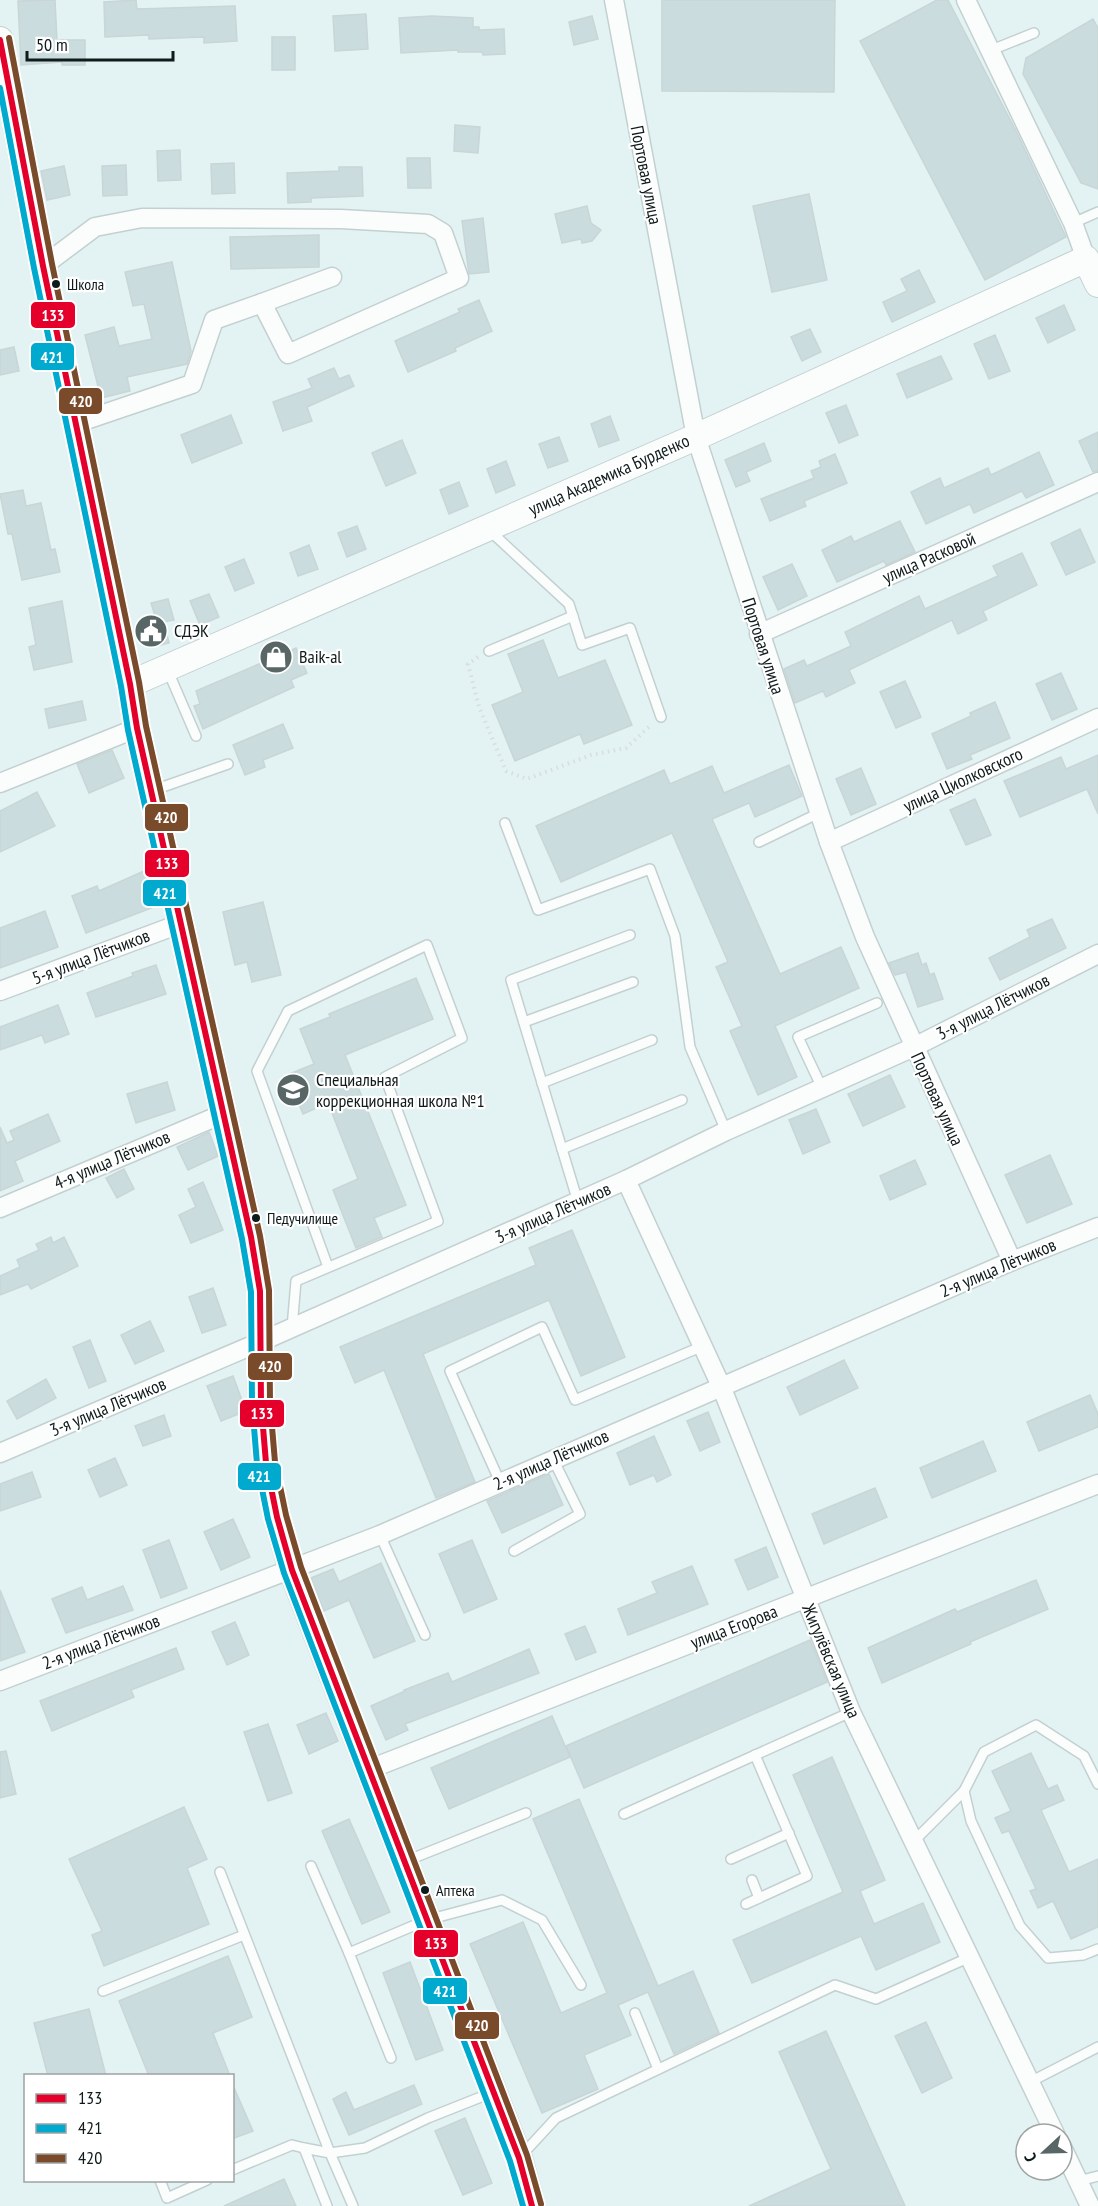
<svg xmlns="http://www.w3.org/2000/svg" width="1098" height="2206" viewBox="0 0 1098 2206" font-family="'PT Sans Narrow',sans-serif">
<rect width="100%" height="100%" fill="#e3f3f3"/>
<g fill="#cadcdd" stroke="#c9d5d6" stroke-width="1.5">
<polygon points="55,0 57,40 85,40 85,65 62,65 62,62 21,65 18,1"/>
<polygon points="136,0 137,9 235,6 237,41 204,43 204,37 149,39 149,35 105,37 104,2"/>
<polygon points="662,0 835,0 834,92 662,91"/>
<polygon points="937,0 948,0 1018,135 1066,237 985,280 860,41"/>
<polygon points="366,14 368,49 335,51 333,16"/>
<polygon points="432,16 473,18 473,27 479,27 479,30 504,29 505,54 483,55 482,52 458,52 458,50 401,53 399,18"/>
<polygon points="592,16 598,39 574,45 569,22"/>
<polygon points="1093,19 1098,28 1098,189 1081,183 1023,74 1026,58"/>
<rect x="272" y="37" width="23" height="33"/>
<polygon points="455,125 480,127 478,153 454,151"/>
<polygon points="180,150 181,180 158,181 157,151"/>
<polygon points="407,158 430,158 431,188 408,188"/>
<polygon points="234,163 235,193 212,194 211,164"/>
<polygon points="126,165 127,195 103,196 102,166"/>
<polygon points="64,166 70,195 47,200 41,171"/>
<polygon points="339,167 362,167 363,196 311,198 311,202 288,203 287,173 339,171"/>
<polygon points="809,194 827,280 772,292 753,206"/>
<polygon points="587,206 591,223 601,230 592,241 582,243 581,239 562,243 555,214"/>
<polygon points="483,218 489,272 469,274 462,221"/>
<polygon points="319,235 319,267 231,269 230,237"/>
<polygon points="172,262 191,351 187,364 127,377 130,391 101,398 85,335 114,327 119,346 152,339 144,304 133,306 125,272"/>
<polygon points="919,270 935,302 892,322 883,302 907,291 901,279"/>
<polygon points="479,300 492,331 455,348 456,351 408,372 395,341 460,312 458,309"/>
<polygon points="1064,305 1075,330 1048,343 1036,318"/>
<polygon points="810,329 821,352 802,361 791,337"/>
<polygon points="995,335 1010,371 989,379 974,344"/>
<polygon points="14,347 19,371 0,375 0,350"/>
<polygon points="941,356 952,379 907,398 897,374"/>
<polygon points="334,368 339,379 349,375 354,386 307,407 312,421 283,431 273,402 312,388 308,379"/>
<polygon points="846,405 858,435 839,443 826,413"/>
<polygon points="231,415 242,443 192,463 181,435"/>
<polygon points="610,416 619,440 599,447 591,424"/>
<polygon points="1098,432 1098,471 1093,472 1079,441"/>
<polygon points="559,437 568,461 548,468 539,444"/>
<polygon points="402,440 416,473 386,486 372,453"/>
<polygon points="764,443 771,461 746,472 750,481 736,487 725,460"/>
<polygon points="1039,452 1054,485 1026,498 1022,491 974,513 970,504 926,524 911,492 940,478 944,488 988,468 991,475"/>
<polygon points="835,454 847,483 804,501 806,506 770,521 761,499 814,478 811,471 821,467 819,461"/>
<polygon points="506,461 515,485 496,493 487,469"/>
<polygon points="459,482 468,506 449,514 440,490"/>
<polygon points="23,490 26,506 41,503 51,550 55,549 60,572 22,580 12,534 8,534 0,494"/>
<polygon points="900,521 915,552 886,565 884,561 837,582 822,550 851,536 854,542"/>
<polygon points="357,526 366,549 347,557 338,533"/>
<polygon points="1080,529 1095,562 1066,575 1051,543"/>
<polygon points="309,545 318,569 298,576 290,553"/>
<polygon points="1022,553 1037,585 983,611 987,620 958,634 952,620 849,670 855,683 826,697 823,691 795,703 784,669 804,660 807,666 851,646 845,632 919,596 925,609 998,576 993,566"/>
<polygon points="244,559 254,583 235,591 225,567"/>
<polygon points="792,564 807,596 778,610 763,577"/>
<polygon points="209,594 219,617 200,625 190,601"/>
<polygon points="168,599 174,620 164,622 169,643 152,647 145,622 156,619 151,603"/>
<polygon points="62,601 72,662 34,670 29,647 36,645 29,608"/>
<polygon points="543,640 558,678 605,660 632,725 584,744 580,734 515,761 492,705 523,692 508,654"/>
<polygon points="296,648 307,673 291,680 294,687 203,729 194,706 200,704 196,691"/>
<polygon points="1061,673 1077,709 1052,720 1036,684"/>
<polygon points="905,681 921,717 896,728 880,692"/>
<polygon points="82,701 86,720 49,728 45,709"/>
<polygon points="995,702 1010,738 970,755 972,759 947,769 932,734 971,716 970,713"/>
<polygon points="283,724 293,748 263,760 265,767 245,775 233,745"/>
<polygon points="112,750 124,778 89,793 77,764"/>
<polygon points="1098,755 1098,814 1087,789 1020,817 1004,781 1061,757 1066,769"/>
<polygon points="789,765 802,796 755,817 749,803 712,819 780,974 841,947 859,988 775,1026 797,1077 758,1095 730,1031 742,1026 716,967 728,962 672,833 561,882 536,826 664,770 670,784 712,766 724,793"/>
<polygon points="861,768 876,804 851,815 836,779"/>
<polygon points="37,792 55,826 0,852 0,811"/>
<polygon points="975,799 991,835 966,845 950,810"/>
<polygon points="144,871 159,905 86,933 72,896 97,886 99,891"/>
<polygon points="263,902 281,975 252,982 247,962 235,965 223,912"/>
<polygon points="45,911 58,947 0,968 0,928"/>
<polygon points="1052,919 1066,948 1000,980 989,958 1030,937 1027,930"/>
<polygon points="918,953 922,965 926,963 930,975 934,973 943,999 918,1007 906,972 895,975 889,963"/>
<polygon points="156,965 166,994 96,1017 87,993 133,976 132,973"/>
<polygon points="416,978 433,1019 345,1055 406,1205 374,1218 382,1237 356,1248 333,1190 358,1179 328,1103 303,1114 287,1075 314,1064 300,1029 330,1017 329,1014"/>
<polygon points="58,1005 69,1034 45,1043 42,1035 0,1050 0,1027"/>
<polygon points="890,1075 905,1107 863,1126 848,1094"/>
<polygon points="167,1082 175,1110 136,1123 127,1094"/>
<polygon points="816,1109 830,1142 803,1154 789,1120"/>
<polygon points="48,1114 60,1141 15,1161 23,1181 0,1191 0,1127 7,1143 14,1140 10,1131"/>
<polygon points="209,1132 218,1156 188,1170 177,1147"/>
<polygon points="1050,1155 1072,1204 1027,1223 1005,1175"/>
<polygon points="915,1160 926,1184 890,1200 880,1176"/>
<polygon points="124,1169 134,1189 117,1198 106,1178"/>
<polygon points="203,1182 223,1230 191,1243 179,1215 196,1207 188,1189"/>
<polygon points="572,1230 625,1357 581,1376 549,1300 423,1354 475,1482 436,1498 384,1370 355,1383 340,1347 536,1265 529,1248"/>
<polygon points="51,1237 53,1243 64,1237 78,1266 31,1289 28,1284 0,1295 0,1276 20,1267 17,1260 39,1250 36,1244"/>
<polygon points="213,1288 226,1325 202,1333 189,1297"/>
<polygon points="150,1321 164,1351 135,1364 121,1335"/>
<polygon points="90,1340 106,1381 89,1388 73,1347"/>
<polygon points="844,1360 858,1388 800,1415 787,1387"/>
<polygon points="233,1376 246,1411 221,1421 207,1386"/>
<polygon points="46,1379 56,1398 17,1419 7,1401"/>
<polygon points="1090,1395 1098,1414 1098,1427 1039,1451 1027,1422"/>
<polygon points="708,1412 720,1442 700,1451 687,1421"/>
<polygon points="164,1415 171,1436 143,1446 135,1426"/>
<polygon points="654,1436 671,1475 657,1482 654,1475 630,1485 617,1453"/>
<polygon points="983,1441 996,1471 932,1498 920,1468"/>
<polygon points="115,1458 127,1485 100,1497 88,1470"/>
<polygon points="32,1472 41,1497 0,1511 0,1484"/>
<polygon points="549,1474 563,1505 502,1533 487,1501"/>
<polygon points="875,1488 887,1517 824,1544 812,1514"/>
<polygon points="233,1519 250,1557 221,1570 204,1532"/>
<polygon points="169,1540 187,1588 161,1598 143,1550"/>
<polygon points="472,1540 497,1599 464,1613 439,1554"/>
<polygon points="766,1547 778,1577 748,1590 735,1560"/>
<polygon points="381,1563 415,1641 374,1658 349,1600 324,1611 311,1578 333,1569 339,1582"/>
<polygon points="692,1566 708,1604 628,1635 618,1609 657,1593 652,1582"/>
<polygon points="1036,1580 1048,1609 970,1642 971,1644 882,1683 868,1648 955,1609 957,1612"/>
<polygon points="123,1586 133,1610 66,1633 52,1599 82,1587 87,1600"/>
<polygon points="0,1590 25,1652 0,1661"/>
<polygon points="235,1622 249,1655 227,1665 212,1632"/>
<polygon points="585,1626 596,1652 576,1660 565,1634"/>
<polygon points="810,1640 827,1682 584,1788 566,1746"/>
<polygon points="176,1648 184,1669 131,1690 134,1697 52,1731 40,1701"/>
<polygon points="529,1649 539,1673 405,1724 408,1730 386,1740 371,1706 405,1691 404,1690 448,1673 452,1682"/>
<polygon points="326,1713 338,1741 309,1754 297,1725"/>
<polygon points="552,1716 570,1757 449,1809 431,1768"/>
<polygon points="268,1724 292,1793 268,1801 244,1732"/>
<polygon points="6,1751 16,1794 0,1798 0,1752"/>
<polygon points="1031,1753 1048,1789 1057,1785 1064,1800 1041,1810 1069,1872 1098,1859 1098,1927 1071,1939 1053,1901 1038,1908 1030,1891 1036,1889 1009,1831 1002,1833 995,1818 1011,1811 992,1771"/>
<polygon points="832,1757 885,1880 860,1891 874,1924 923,1903 940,1942 876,1970 861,1936 752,1983 733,1940 843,1892 793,1775"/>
<polygon points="579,1799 658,1986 693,1971 719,2033 674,2054 648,1992 618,2005 631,2035 584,2055 598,2089 542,2113 470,1944 523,1922 561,2013 607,1993 533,1819"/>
<polygon points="184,1807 207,1859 187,1868 209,1924 104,1966 92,1935 102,1931 69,1859"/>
<polygon points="349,1819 390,1912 362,1924 322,1831"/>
<polygon points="228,1956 252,2017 213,2033 230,2076 149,2076 119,2001"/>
<polygon points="410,1962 443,2050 416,2060 383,1973"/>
<polygon points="89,2009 106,2076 48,2076 34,2023"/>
<polygon points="926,2022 952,2078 922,2093 895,2036"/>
<polygon points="826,2031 905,2206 749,2206 831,2169 779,2052"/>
<polygon points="232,2083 253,2131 232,2139"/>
<polygon points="414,2085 422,2104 349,2135 333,2099 346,2092 354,2110"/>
<polygon points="465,2118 492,2183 463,2195 435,2131"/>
<polygon points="284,2179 296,2206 224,2206"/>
</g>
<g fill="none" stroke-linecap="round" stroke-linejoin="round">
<defs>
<g id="lane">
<polyline points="989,51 1034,33"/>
<polyline points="1073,223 1098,212"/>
<polyline points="489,530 569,604 582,645 630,628 661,717"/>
<polyline points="489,651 573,616"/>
<polyline points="168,671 196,736"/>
<polyline points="154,790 228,764"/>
<polyline points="505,823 538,910 650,869 675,936 690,1047 726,1131"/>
<polyline points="759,842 819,813"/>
<polyline points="524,1022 633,982"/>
<polyline points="542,1083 652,1040"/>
<polyline points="822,1088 798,1037 877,1003"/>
<polyline points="562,1149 682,1100"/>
<polyline points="578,1202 511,980 630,935"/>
<polyline points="292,1328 296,1281 438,1221 385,1077 462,1038 427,945 288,1011 257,1071 328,1267"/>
<polyline points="500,1482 450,1371 542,1327 575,1400 703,1346"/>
<polyline points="380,1535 425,1635"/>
<polyline points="514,1551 580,1514 553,1459"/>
<polyline points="964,1791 971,1821 1020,1926 1048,1958 1083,1955 1098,1949"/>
<polyline points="624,1814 851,1712"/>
<polyline points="914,1841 964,1791 984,1752 1036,1725 1084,1756 1098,1784"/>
<polyline points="731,1859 789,1833"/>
<polyline points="406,1861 526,1813"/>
<polyline points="311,1866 349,1953 391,2058"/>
<polyline points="220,1872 330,2153 365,2148 428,2118 491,2093"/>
<polyline points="752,1880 759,1898"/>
<polyline points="746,1904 807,1876 755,1755"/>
<polyline points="349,1953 427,1920 502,1900 542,1920 581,1985"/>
<polyline points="103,1991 244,1935"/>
<polyline points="635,2013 658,2069"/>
<polyline points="1030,2082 1098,2047"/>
<polyline points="520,2157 556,2118 835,1985 876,1999 970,1957"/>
<polyline points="232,2170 292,2145 304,2148"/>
<polyline points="160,2180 167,2198 207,2180"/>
<polyline points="1078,2181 1098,2176"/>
<polyline points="327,2206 304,2148 330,2153 353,2206"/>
</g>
<g id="street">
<polyline points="614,0 696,437 829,842 865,937 1012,1261"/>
<polyline points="966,0 1073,223 1086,259"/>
<polyline points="43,266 95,227 142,218 341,219 428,224 443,233 459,278 288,354 262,303 214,320 192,384 77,423"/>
<polyline points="262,303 332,277"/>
<polyline points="759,634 1098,482"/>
<polyline points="0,783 137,728"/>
<polyline points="829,842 1098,718"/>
<polyline points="0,991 182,923"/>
<polyline points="626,1180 721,1386 851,1712 1055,2134"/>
<polyline points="0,1208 225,1113"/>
<polyline points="0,1453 260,1342 626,1180 726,1131 914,1047 1098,954"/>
<polyline points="0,1681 380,1535 1012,1261 1098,1227"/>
<polyline points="370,1769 1098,1484"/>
<polyline points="1062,2147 1090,2206"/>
</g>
<g id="secondary">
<polyline points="0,40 43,266 130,684 137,728 251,1237 260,1291 261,1403 266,1463 277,1517 292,1570 519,2158 532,2206"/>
<polyline points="130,684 696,437 1086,259 1098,284"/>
</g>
</defs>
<use href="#lane" stroke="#c3d0d0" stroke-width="12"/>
<use href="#street" stroke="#c3d0d0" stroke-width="21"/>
<use href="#secondary" stroke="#c3d0d0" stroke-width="28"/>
<polyline stroke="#d8dddd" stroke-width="4" stroke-dasharray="1.5 4.5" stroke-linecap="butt" points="478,657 468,664 479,707 506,771 527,779 591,755 626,748 651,725"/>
<use href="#lane" stroke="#fbfdfd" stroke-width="9"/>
<use href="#street" stroke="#fbfdfd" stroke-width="18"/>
<use href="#secondary" stroke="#fbfdfd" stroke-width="26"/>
<defs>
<polyline id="bus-1" points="0,40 43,266 130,684 137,728 251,1237 260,1291 261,1403 266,1463 277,1517 292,1570 519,2158 532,2206"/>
<polyline id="bus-2" points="0,88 34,268 121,686 128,730 242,1239 251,1292 252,1403 257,1464 268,1519 284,1573 510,2161 523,2206"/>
<polyline id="bus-3" points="9,38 52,264 139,682 146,726 260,1236 269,1290 270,1403 275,1462 286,1515 301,1567 527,2155 541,2204"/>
</defs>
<use href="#bus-1" stroke="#fff" stroke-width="10"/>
<use href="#bus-2" stroke="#fff" stroke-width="10"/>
<use href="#bus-3" stroke="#fff" stroke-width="10"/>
<use href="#bus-1" stroke="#e4002b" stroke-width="6"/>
<use href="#bus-2" stroke="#00a9ce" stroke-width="6"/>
<use href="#bus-3" stroke="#7a4b2a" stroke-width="6"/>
</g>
<defs>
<symbol id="civic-disc" viewBox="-11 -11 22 22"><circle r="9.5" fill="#596666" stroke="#fff"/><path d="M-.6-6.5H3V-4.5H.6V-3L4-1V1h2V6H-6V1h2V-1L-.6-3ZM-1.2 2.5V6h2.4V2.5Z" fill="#fff"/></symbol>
<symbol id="shop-disc" viewBox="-11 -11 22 22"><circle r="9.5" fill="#596666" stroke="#fff"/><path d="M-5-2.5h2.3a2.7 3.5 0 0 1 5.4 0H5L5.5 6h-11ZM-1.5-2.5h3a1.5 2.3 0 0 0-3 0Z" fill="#fff"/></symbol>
<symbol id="school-disc" viewBox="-11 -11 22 22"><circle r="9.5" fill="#596666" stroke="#fff"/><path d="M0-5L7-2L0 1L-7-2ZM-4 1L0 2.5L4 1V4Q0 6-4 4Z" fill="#fff"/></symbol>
</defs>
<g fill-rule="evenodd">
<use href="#civic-disc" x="132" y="612" width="38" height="38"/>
<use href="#shop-disc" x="257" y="638" width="38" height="38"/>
<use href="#school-disc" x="274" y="1071" width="38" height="38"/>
</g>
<g fill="#0f1a1a" stroke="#fff" stroke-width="2">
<circle cx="56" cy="284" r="5"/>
<circle cx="256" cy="1218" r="5"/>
<circle cx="425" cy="1890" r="5"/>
</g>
<g text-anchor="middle" stroke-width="4.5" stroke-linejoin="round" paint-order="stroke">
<g font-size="16" fill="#0f1a1a" stroke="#fff" text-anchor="start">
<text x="67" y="290">Школа</text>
<text x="267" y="1224">Педучилище</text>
<text x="436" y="1896">Аптека</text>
</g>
<g font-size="18" fill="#0f1a1a" stroke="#fff">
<text transform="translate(646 175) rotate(79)" y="6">Портовая улица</text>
<text transform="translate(609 475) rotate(-24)" y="6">улица Академика Бурденко</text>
<text transform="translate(929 558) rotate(-24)" y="6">улица Расковой</text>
<text transform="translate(763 646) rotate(72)" y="6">Портовая улица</text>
<text transform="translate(963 780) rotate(-25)" y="6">улица Циолковского</text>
<text transform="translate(91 957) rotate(-21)" y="6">5-я улица Лётчиков</text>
<text transform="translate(993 1007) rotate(-27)" y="6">3-я улица Лётчиков</text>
<text transform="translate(937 1099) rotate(65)" y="6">Портовая улица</text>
<text transform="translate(112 1160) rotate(-23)" y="6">4-я улица Лётчиков</text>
<text transform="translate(553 1213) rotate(-24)" y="6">3-я улица Лётчиков</text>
<text transform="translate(998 1268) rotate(-23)" y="6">2-я улица Лётчиков</text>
<text transform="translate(108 1407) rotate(-23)" y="6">3-я улица Лётчиков</text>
<text transform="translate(551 1460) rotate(-24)" y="6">2-я улица Лётчиков</text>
<text transform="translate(734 1627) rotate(-21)" y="6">улица Егорова</text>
<text transform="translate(101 1642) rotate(-21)" y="6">2-я улица Лётчиков</text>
<text transform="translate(831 1661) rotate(67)" y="6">Жигулёвская улица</text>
</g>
<g font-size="18" fill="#0f1a1a" stroke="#fff" text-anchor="start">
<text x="174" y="637">СДЭК</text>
<text x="299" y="663">Baik-al</text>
<text x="316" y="1086">Специальная<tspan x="316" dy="21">коррекционная школа №1</tspan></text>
</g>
</g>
<g stroke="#fff" stroke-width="2">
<rect x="30" y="301" width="46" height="28" rx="6" fill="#e4002b"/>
<rect x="30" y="342" width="45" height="29" rx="6" fill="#00a9ce"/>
<rect x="58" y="387" width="45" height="28" rx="6" fill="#7a4b2a"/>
<rect x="144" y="803" width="45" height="29" rx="6" fill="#7a4b2a"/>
<rect x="144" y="849" width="46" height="29" rx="6" fill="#e4002b"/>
<rect x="142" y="879" width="45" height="28" rx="6" fill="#00a9ce"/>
<rect x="247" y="1352" width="46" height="29" rx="6" fill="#7a4b2a"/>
<rect x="239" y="1399" width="46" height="29" rx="6" fill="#e4002b"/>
<rect x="237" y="1462" width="45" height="29" rx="6" fill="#00a9ce"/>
<rect x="413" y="1929" width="46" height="29" rx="6" fill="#e4002b"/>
<rect x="422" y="1977" width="46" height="28" rx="6" fill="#00a9ce"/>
<rect x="454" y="2011" width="46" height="29" rx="6" fill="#7a4b2a"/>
</g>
<g font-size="16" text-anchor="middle" font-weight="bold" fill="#fff">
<text x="53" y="321">133</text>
<text x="52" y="363">421</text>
<text x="81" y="407">420</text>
<text x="166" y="823">420</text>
<text x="167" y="869">133</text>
<text x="165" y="899">421</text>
<text x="270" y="1372">420</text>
<text x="262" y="1419">133</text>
<text x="259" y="1482">421</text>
<text x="436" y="1949">133</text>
<text x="445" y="1997">421</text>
<text x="477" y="2031">420</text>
</g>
<rect x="24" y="2074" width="210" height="108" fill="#ffffff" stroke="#9fa3a3" stroke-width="1.5"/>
<rect x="36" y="2094" width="30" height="9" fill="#e4002b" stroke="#9fa3a3" stroke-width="1.5"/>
<text x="78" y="2104" font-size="18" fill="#0f1a1a">133</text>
<rect x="36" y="2124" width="30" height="9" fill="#00a9ce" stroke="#9fa3a3" stroke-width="1.5"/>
<text x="78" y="2134" font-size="18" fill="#0f1a1a">421</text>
<rect x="36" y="2154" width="30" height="9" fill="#7a4b2a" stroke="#9fa3a3" stroke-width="1.5"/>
<text x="78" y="2164" font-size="18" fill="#0f1a1a">420</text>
<g transform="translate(1044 2152) rotate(248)"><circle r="28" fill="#ffffff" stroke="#9fa3a3" stroke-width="1.5"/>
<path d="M0-4.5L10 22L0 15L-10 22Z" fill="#596666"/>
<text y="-9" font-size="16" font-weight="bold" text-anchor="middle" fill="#0f1a1a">С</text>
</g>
<path d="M27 51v9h146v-9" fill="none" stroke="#0f1a1a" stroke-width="3"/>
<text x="36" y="51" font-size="18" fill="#0f1a1a" stroke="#ffffff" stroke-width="4.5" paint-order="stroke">50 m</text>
</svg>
